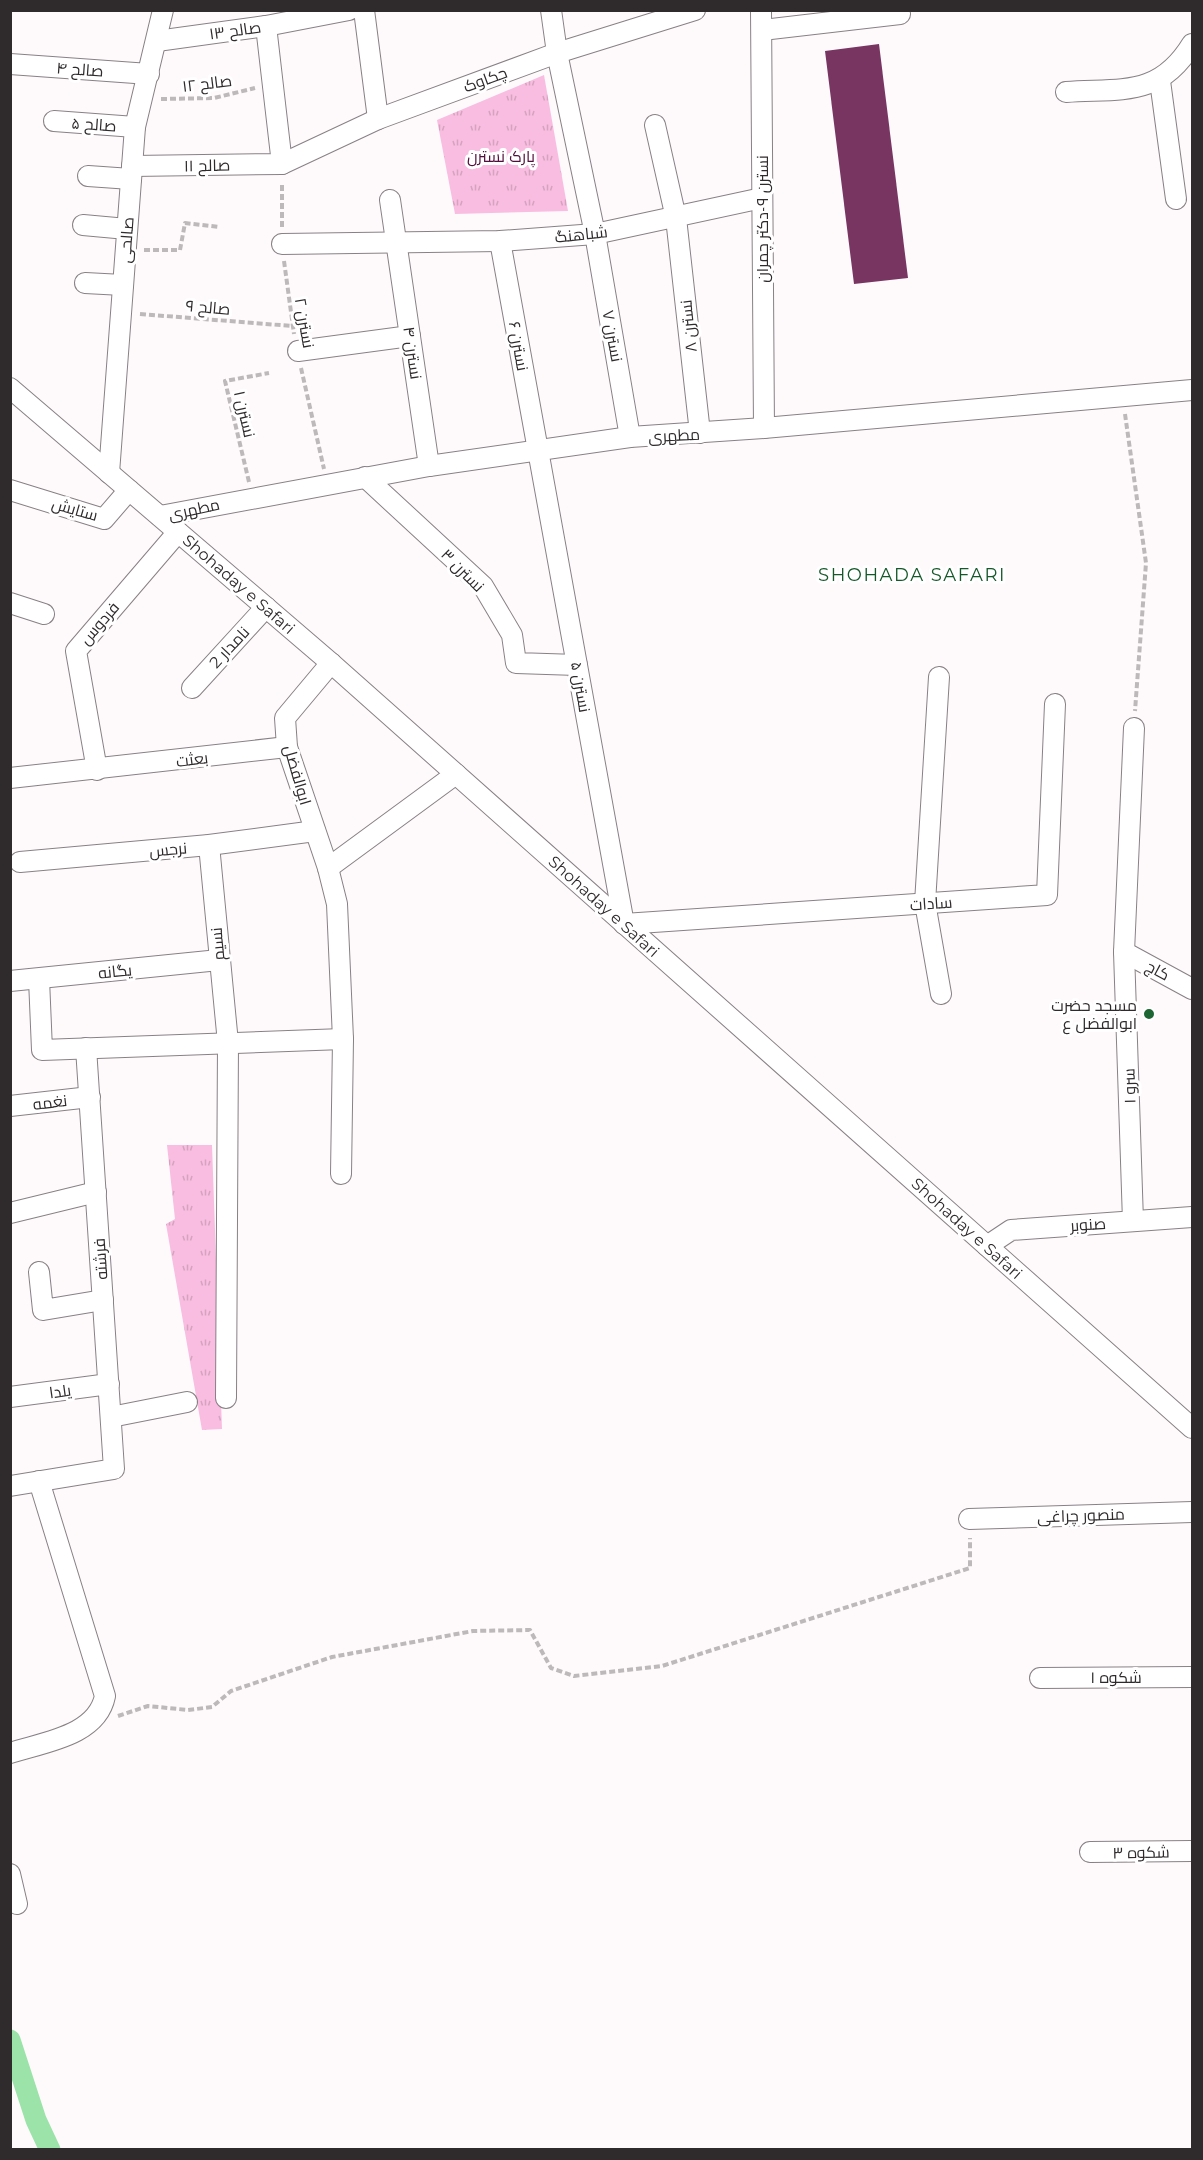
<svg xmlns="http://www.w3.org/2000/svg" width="1203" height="2160" viewBox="0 0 1203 2160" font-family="Montserrat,Cairo,sans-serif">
<defs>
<pattern id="park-tufts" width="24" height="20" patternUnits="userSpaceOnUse" patternTransform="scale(1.5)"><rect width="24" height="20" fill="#f8bde0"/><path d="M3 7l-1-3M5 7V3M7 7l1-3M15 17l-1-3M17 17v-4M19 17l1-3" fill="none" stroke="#d5a3c0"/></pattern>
</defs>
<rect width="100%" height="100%" fill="#fefafc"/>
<g fill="url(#park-tufts)">
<polygon points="544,75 568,211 455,214 437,120"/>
<polygon points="167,1145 212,1145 222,1429 202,1430 166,1224 175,1219"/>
</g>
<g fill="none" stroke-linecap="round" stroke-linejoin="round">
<polyline stroke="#9be3a9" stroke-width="21" points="10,2040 36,2120 50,2150"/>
</g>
<polygon fill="#783561" points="879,44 908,278 854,284 825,51"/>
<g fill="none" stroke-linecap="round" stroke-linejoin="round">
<defs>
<g id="minor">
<polyline points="364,10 378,119"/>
<polyline points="551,10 557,53 595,234 630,437"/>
<polyline points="761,10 764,428"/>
<polyline points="266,26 282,164"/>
<polyline points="762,30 900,14"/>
<polyline points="157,41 266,26 349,10"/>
<polyline points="10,64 149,74"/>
<polyline points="1160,81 1176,199"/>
<path d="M 1066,92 C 1121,88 1159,98 1192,44"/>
<polyline points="54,121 135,127"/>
<polyline points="655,125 676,218 700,433"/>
<polyline points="132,166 282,164 378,119 557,53 695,10"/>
<polyline points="88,176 131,179"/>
<polyline points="390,200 429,466"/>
<polyline points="83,225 127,229"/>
<polyline points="500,241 624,924 1047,895 1055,704"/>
<polyline points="282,244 500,241 595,234 762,198"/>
<polyline points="85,283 123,285"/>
<polyline points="298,351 410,336"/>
<polyline points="10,388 331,663 1192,1428"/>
<polyline points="109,473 135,127 163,10"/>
<polyline points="365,477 483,586 512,635 516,663 577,665"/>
<polyline points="10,490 104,519 129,490"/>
<polyline points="160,516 429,466 630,437 764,428 1192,390"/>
<polyline points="10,603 44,614"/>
<polyline points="331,663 285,718 287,747 328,868 337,904 343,1039 341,1174"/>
<polyline points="939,677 925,903 941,994"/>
<polyline points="192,688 266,607"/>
<polyline points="97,770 76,651 178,532"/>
<polyline points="10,778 287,747"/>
<polyline points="209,845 228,1043 226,1398"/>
<polyline points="20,862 209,845 315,831"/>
<polyline points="328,868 456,774"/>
<polyline points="1124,952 1192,989"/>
<polyline points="39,979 42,1050 343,1039"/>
<polyline points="10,981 219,960"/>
<polyline points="10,1106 90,1097"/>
<polyline points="10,1213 96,1192"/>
<polyline points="1133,1221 1124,952 1134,728"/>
<polyline points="987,1246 1011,1230 1192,1217"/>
<polyline points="39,1272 43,1310 103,1300"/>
<polyline points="10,1397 109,1384"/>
<polyline points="111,1417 187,1402"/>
<polyline points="10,1486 114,1469 86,1048"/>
<polyline points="969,1519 1192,1512"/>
<polyline points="1040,1678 1192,1677"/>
<path d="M 10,1753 C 44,1742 97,1736 105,1696 L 39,1481"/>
<polyline points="1090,1852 1192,1851"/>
<polyline points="10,1874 17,1904"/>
</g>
</defs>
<use href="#minor" stroke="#888085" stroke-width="22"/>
<g stroke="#bdb9bb" stroke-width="4" stroke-dasharray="6 3" stroke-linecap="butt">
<polyline points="161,99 214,98 255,88"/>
<polyline points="282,227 282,183"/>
<polyline points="144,250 180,250 185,223 219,227"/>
<polyline points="284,261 294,334"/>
<polyline points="140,314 292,326"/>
<polyline points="301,368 324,469"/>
<polyline points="1125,414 1146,563 1135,711"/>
<polyline points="249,482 225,381 269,373"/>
<polyline points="118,1716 148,1706 188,1710 212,1707 231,1691 332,1657 473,1631 530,1630 551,1668 574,1676 662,1666 970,1568 970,1538"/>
</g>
<use href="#minor" stroke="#fff" stroke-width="20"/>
</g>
<circle fill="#1d6633" stroke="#fff" stroke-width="2" cx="1149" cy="1014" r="6"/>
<g text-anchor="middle" stroke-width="6" stroke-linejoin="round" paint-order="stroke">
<g font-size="16" fill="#2f2b2d" stroke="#fff">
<text transform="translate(235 30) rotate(-8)" y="6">صالح ۱۳</text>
<text transform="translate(80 69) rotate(4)" y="6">صالح ۴</text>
<text transform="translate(485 79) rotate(-20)" y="6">چکاوک</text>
<text transform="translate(207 83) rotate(-7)" y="6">صالح ۱۲</text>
<text transform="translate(94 124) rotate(4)" y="6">صالح ۵</text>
<text transform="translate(207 165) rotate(-1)" y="6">صالح ۱۱</text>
<text transform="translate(762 219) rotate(-90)" y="6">نسترن ۹-دکتر چمران</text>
<text transform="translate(581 234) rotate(-6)" y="6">شباهنگ</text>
<text transform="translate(126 240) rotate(-86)" y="6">صالحی</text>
<text transform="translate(208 307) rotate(5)" y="6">صالح ۹</text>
<text transform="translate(305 323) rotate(80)" y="6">نسترن ۲</text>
<text transform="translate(688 326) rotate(-96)" y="6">نسترن ۸</text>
<text transform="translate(613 336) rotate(80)" y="6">نسترن ۷</text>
<text transform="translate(519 346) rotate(80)" y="6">نسترن ۶</text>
<text transform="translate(413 353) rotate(82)" y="6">نسترن ۴</text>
<text transform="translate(245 414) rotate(77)" y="6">نسترن ۱</text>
<text transform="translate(674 435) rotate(-3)" y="6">مطهری</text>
<text transform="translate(75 509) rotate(16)" y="6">ستایش</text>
<text transform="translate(194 509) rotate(-12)" y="6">مطهری</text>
<text transform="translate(463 570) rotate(45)" y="6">نسترن ۳</text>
<text transform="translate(239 584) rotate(41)" y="6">Shohaday e Safari</text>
<text transform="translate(99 623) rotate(-49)" y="6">فردوس</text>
<text transform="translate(229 647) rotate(-47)" y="6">نامدار 2</text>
<text transform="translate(581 687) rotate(80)" y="6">نسترن ۵</text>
<text transform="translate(192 759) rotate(-7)" y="6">بعثت</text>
<text transform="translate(298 775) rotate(74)" y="6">ابوالفضل</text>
<text transform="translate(168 849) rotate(-5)" y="6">نرجس</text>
<text transform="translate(931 903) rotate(-4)" y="6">سادات</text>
<text transform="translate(604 906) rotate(42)" y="6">Shohaday e Safari</text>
<text transform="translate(217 944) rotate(-95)" y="6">نسیم</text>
<text transform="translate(1158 970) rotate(28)" y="6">کاج</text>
<text transform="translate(115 971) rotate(-6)" y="6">یگانه</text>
<text transform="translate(1129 1086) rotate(-92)" y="6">سرو ۱</text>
<text transform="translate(50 1102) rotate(-7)" y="6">نغمه</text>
<text transform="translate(1088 1224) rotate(-4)" y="6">صنوبر</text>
<text transform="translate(967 1228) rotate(42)" y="6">Shohaday e Safari</text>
<text transform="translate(100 1259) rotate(-94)" y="6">فرشته</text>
<text transform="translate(60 1391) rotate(-8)" y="6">یلدا</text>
<text transform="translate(1081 1515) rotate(-2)" y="6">منصور چراغی</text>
<text x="1116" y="1683">شکوه ۱</text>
<text transform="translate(1141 1852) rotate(-1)" y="6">شکوه ۳</text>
</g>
<g font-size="16" fill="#520f3d" stroke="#fff">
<text x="501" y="162">پارک نسترن</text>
</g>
<g font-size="16" fill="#2f2b2d" stroke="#fff" text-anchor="end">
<text x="1137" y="1011">مسجد حضرت<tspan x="1137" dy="18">ابوالفضل ع</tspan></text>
</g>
<g font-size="18" letter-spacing="1.5" fill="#15582a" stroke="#fff">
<text x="912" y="581">SHOHADA SAFARI</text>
</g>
</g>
<rect width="1203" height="2160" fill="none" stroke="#2f2b2d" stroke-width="24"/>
</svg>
